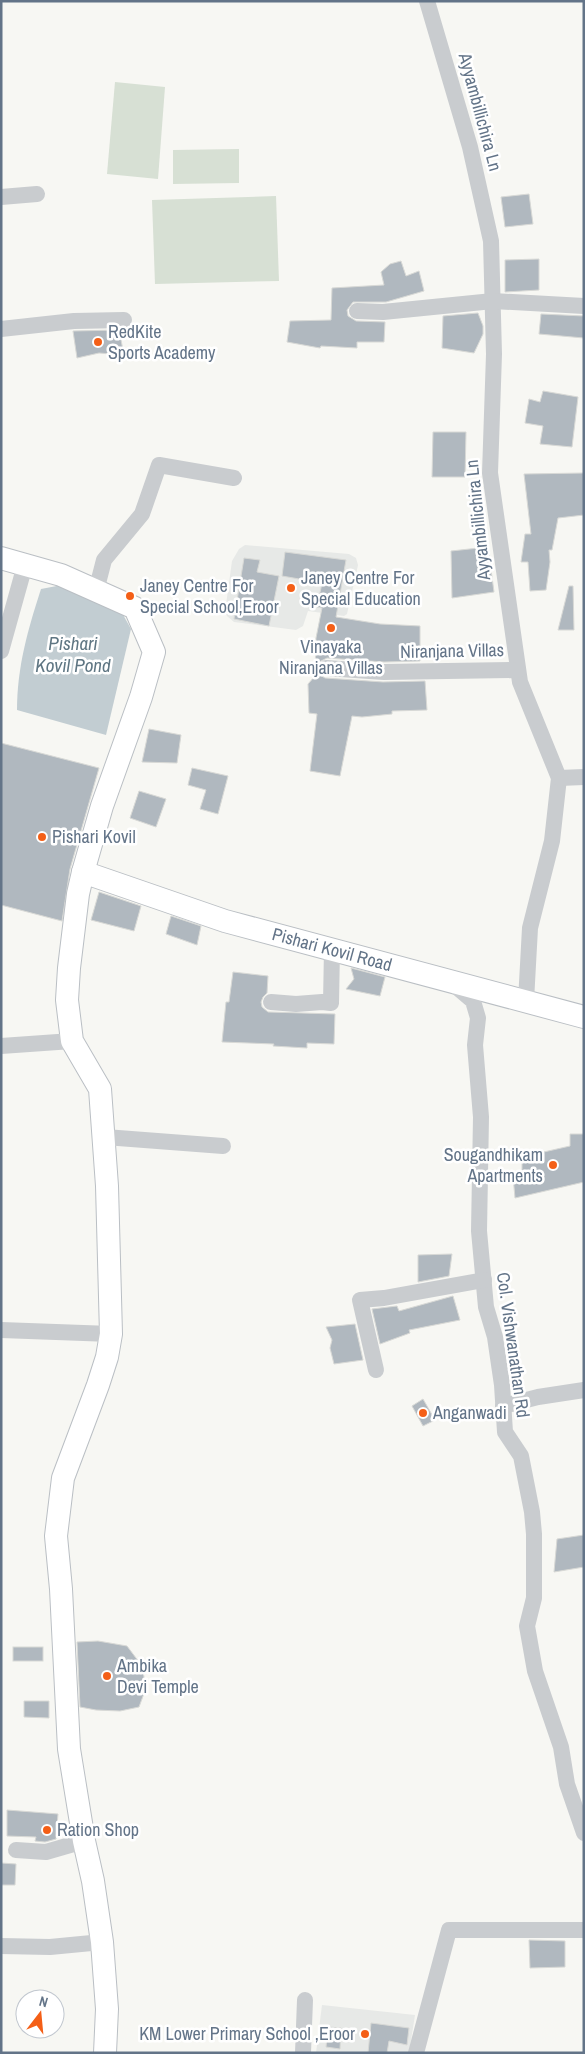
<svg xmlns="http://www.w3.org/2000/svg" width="585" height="2054" viewBox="0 0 585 2054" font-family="'Archivo Narrow',sans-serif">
<rect width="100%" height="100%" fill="#f7f7f3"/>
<g fill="#e7e9e7">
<polygon points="245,545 349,554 356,558 358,565 347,614 344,616 308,611 303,626 296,630 234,622 227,616 225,612 232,561 239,549"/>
<polygon points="322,2005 415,2015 409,2053 316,2053"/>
</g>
<g fill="#d7e0d4">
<polygon points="115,82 165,87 158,179 107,174"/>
<polygon points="239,149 239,183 173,184 173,150"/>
<polygon points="276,196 279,281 155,284 152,200"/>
</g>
<path fill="#c2cdd2" d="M 62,585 L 121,611 L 131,629 L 106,735 L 17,710 C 17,667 28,629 41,589 Z"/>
<g fill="#b0b8bf" stroke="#d8d9d6">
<polygon points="529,194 533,224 505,227 501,197"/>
<polygon points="539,259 539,290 505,292 505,260"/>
<polygon points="401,261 406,276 419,271 424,291 386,302 353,302 347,310 348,316 356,321 385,322 384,342 357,342 357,348 321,346 320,348 287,342 290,321 331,320 332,288 384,285 381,272 390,264"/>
<polygon points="478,313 483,326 483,334 474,353 442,348 443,316"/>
<polygon points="541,314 584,316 584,338 539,334"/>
<polygon points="119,330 124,355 99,353 77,358 73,331"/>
<polygon points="543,391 578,397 572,447 540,444 543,426 525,423 529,399 540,402"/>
<polygon points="433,432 466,432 465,477 432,477"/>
<polygon points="584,473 584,515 558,518 552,550 549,550 550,562 546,590 530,591 528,562 521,562 525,534 531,534 524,474"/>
<polygon points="488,547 494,592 452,598 451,551"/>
<polygon points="285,552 346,560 336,617 380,624 420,626 420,661 384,662 327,658 317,663 317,673 325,678 383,682 425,681 427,710 392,711 392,714 362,717 352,716 340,776 310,771 317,714 309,713 308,684 315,676 316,638 322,608 317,607 322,583 282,576"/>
<polygon points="244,558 260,560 257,572 279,576 269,626 234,619"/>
<polygon points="569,586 573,586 574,630 558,630"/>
<polygon points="149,729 181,735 177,763 142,762"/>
<polygon points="1,743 99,768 70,869 62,921 1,905"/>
<polygon points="192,768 228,776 218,814 200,809 206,790 188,785"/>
<polygon points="139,791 166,799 156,827 130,818"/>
<polygon points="99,892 141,906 134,931 91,920"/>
<polygon points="171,916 201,926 197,945 166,934"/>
<polygon points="351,968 385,977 380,996 346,989 354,979"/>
<polygon points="233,972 268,976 267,993 263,997 261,1002 262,1007 268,1012 335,1014 334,1044 307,1043 307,1048 273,1046 274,1044 222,1042 226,1002 229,1002"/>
<polygon points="570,1134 584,1134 584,1182 515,1198 513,1176 522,1174 522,1157 570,1146"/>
<polygon points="452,1254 449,1276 418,1282 418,1255"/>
<polygon points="453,1296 460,1320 409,1330 410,1333 380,1344 372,1309 397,1306 399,1311"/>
<polygon points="355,1324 363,1360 334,1364 330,1348 332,1340 326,1327"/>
<polygon points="423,1399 435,1420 423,1426 412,1406"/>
<polygon points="584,1535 584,1567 554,1572 557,1539"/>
<polygon points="98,1641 127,1646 142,1666 146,1688 139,1707 120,1711 96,1710 80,1707 77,1642"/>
<rect x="13" y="1647" width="30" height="14"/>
<polygon points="24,1701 49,1701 49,1718 24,1717"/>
<polygon points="7,1810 58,1814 56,1839 45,1842 35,1841 36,1837 7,1836"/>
<polygon points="1,1863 16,1864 15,1885 1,1885"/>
<polygon points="529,1940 565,1941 565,1967 530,1968"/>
<polygon points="371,2023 409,2028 407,2045 389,2041 387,2053 368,2053"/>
<polygon points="328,2027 341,2028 340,2049 326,2047"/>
</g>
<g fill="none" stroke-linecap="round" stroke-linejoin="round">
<defs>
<g id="secondary">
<polyline points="1,558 61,575 135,608 154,652 141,697 102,806 83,872 78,894 69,968 67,1000 72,1041 100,1089 107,1186 111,1334 107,1357 98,1385 63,1478 56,1536 61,1589 69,1749 84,1841 93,1881 102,1942 107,2009 105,2053"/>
<path id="s1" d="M 83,872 L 225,921 L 584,1017"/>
</g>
</defs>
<use href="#secondary" stroke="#babfc4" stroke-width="24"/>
<g stroke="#c9cccf" stroke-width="16">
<polyline points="427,1 470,147 491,241 494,354 490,473 520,682 559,778 552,841 530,928 526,1001"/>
<polyline points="1,197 37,194"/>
<polyline points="357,311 383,312 493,301 584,306"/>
<polyline points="1,329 74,321 124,320"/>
<polyline points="96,591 104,560 142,514 159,465 234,478"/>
<polyline points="1,651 25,565"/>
<polyline points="326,668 384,672 518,670"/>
<polyline points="559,778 584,777"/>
<polyline points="453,984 473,1001 478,1018 475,1045 481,1117 479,1231 486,1307 495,1337 502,1385 505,1432 521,1456 532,1512 534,1534 534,1598 527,1626 535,1671 561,1747 567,1784 584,1833"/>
<polyline points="271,1002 296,1004 322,1002 331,1003 332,949"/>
<polyline points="1,1046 72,1041"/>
<polyline points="105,1137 223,1146"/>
<polyline points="1,1330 111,1334"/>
<polyline points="376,1370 360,1300 384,1298 484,1280"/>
<polyline points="503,1406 538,1397 584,1390"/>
<polyline points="16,1850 46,1852 84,1841"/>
<polyline points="1,1946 50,1947 102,1942"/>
<polyline points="303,2053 305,2000"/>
<polyline points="416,2053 449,1930 584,1930"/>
</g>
<use href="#secondary" stroke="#fff" stroke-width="22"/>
</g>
<g fill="#f45f17" stroke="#fff" stroke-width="2">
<circle cx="98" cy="342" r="5"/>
<circle cx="291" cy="588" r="5"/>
<circle cx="130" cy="596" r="5"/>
<circle cx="331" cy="628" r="5"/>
<circle cx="42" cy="837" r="5"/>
<circle cx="553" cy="1165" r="5"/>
<circle cx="423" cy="1413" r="5"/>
<circle cx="107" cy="1676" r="5"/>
<circle cx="47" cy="1830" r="5"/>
<circle cx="365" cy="2034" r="5"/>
</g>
<g text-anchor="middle" stroke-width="5" stroke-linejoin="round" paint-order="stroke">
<g font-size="18" fill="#637488" stroke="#fff">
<text transform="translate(480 112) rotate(75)" y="6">Ayyambillichira Ln</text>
<text transform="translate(478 520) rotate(-96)" y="6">Ayyambillichira Ln</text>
<text transform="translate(452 651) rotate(-1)" y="6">Niranjana Villas</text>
<text dy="6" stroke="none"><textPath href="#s1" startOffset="261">Pishari Kovil Road</textPath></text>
<text transform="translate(513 1345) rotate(82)" y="6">Col. Vishwanathan Rd</text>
</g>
<g font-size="18" fill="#637488" stroke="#fff" text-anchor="start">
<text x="108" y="338">RedKite<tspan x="108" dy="21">Sports Academy</tspan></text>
<text x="301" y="584">Janey Centre For<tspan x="301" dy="21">Special Education</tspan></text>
<text x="140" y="592">Janey Centre For<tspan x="140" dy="21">Special School,Eroor</tspan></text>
<text x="331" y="653" text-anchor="middle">Vinayaka<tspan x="331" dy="21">Niranjana Villas</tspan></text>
<text x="52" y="843">Pishari Kovil</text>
<text x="543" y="1161" text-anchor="end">Sougandhikam<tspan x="543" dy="21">Apartments</tspan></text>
<text x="433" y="1419">Anganwadi</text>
<text x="117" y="1672">Ambika<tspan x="117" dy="21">Devi Temple</tspan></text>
<text x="57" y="1836">Ration Shop</text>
<text x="355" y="2040" text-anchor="end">KM Lower Primary School ,Eroor</text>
</g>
<g font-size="19" font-style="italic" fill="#5f7683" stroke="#fff">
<text x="73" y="650">Pishari<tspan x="73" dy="22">Kovil Pond</tspan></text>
</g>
</g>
<rect width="585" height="2054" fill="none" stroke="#637488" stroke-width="5"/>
<g transform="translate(40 2014) rotate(16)"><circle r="24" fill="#ffffff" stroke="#c1c7cf"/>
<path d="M0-4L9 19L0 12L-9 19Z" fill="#f45f17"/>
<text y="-8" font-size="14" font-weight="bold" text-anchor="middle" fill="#637488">N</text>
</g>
</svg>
